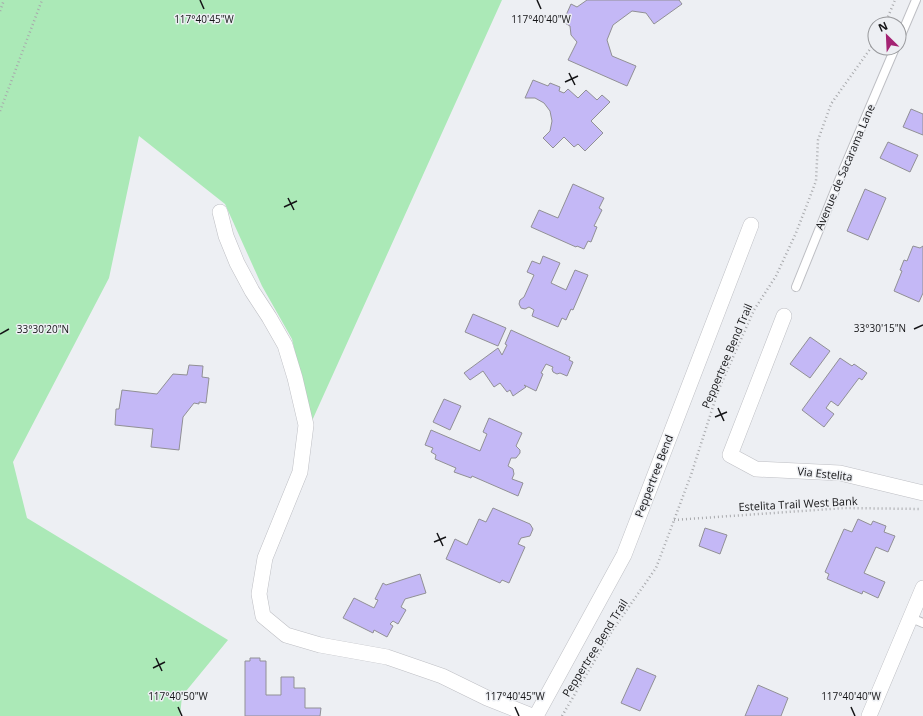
<svg xmlns="http://www.w3.org/2000/svg" width="923" height="716" viewBox="0 0 923 716" font-family="'Open Sans',sans-serif">
<rect width="100%" height="100%" fill="#edeff3"/>
<polygon fill="#abe9b7" points="0,0 502,0 311,423 292,339 262,286 225,204 139,136 109,278 13,462 27,518 228,640 182,696 180,716 0,716"/>
<g fill="#c4b8f6" stroke="#919095">
<polygon points="587,0 679,0 682,4 654,24 646,13 632,11 613,25 607,40 612,56 636,66 627,86 568,60 577,42 571,35 570,26 563,22 571,4 577,7"/>
<polygon points="533,80 548,86 550,83 560,87 559,91 564,93 568,89 578,98 586,90 597,100 602,95 610,102 591,121 603,133 585,151 578,144 574,147 564,137 553,148 543,138 550,131 552,121 550,111 544,103 535,98 525,98"/>
<polygon points="911,109 923,114 923,135 903,127"/>
<polygon points="888,142 918,155 910,172 880,158"/>
<polygon points="573,184 604,198 599,208 602,210 594,226 597,227 591,242 588,241 584,249 577,246 576,247 531,227 539,210 558,218"/>
<polygon points="865,189 886,198 868,240 847,231"/>
<polygon points="913,246 920,248 923,246 923,293 919,302 894,291 902,271 900,270 904,260 907,261"/>
<polygon points="543,256 560,263 551,283 566,290 575,270 588,275 573,310 571,309 566,320 562,318 558,327 532,316 534,310 529,307 525,309 521,308 519,304 520,300 524,297 534,275 527,272 532,261 540,264"/>
<polygon points="473,314 506,328 498,346 465,332"/>
<polygon points="511,330 570,357 569,360 573,362 567,376 560,373 557,374 553,372 552,369 553,367 546,364 541,373 543,374 536,391 524,385 526,387 513,396 510,390 507,392 500,383 494,387 483,371 470,380 464,373 498,348 502,355 507,345 505,344"/>
<polygon points="810,337 830,351 810,378 790,364"/>
<polygon points="840,358 852,366 854,364 867,373 862,380 859,378 838,406 831,401 826,408 834,414 824,427 802,410"/>
<polygon points="189,365 203,366 202,377 209,378 206,403 199,402 199,404 194,403 183,417 179,450 151,447 153,429 115,425 116,409 119,409 122,390 157,394 173,374 187,375"/>
<polygon points="444,399 461,406 450,430 433,422"/>
<polygon points="489,418 522,433 516,446 520,450 520,453 516,458 511,458 508,466 513,469 514,474 512,479 523,483 518,496 472,476 471,478 454,472 456,468 435,459 436,455 431,452 433,448 425,445 431,430 480,451 487,434 483,432"/>
<polygon points="493,508 530,524 533,529 530,536 521,538 518,544 525,547 509,583 502,580 500,583 446,559 455,539 467,545 479,519 486,522"/>
<polygon points="858,519 871,525 873,521 886,526 884,532 895,536 888,552 876,547 864,573 885,582 878,598 863,591 862,594 827,579 829,574 825,572 844,529 852,532"/>
<polygon points="705,528 727,535 720,554 699,546"/>
<polygon points="420,574 426,593 405,599 401,607 406,610 398,624 393,621 390,624 393,626 387,637 374,630 373,633 343,618 354,598 374,608 378,600 375,599 383,583 386,585"/>
<polygon points="250,658 260,658 260,661 266,661 266,695 281,695 281,677 294,677 294,688 305,688 305,708 321,708 320,716 245,716 245,661 250,661"/>
<polygon points="637,668 656,676 640,711 621,703"/>
<polygon points="758,685 788,698 781,716 745,716"/>
</g>
<g fill="none" stroke-linecap="round" stroke-linejoin="round">
<defs>
<g id="service">
<polyline points="899,40 916,0"/>
<polyline points="796,287 844,168 895,48"/>
<polyline points="911,618 923,623"/>
</g>
<g id="minor">
<polyline points="220,212 226,236 237,263 252,291 269,317 285,345 295,378 306,425 300,472 265,558 259,594 263,616 286,635 320,645 387,657 442,676 487,698 532,716"/>
<polyline points="784,316 730,455 756,469 840,473 923,493"/>
<polyline points="536,716 624,555 751,225"/>
<polyline points="869,716 923,588"/>
</g>
</defs>
<use href="#service" stroke="#bebfc4" stroke-width="10"/>
<use href="#minor" stroke="#bebfc4" stroke-width="16"/>
<g stroke="#a8a9ac" stroke-width="2.5" stroke-dasharray="1 3" stroke-linecap="butt">
<polyline points="0,11 4,0"/>
<polyline points="885,24 895,0"/>
<polyline points="0,111 42,0"/>
<polyline points="674,520 844,508 921,509"/>
<polyline points="562,716 612,631 656,568 691,475 718,391 754,310 776,276 796,233 816,181 818,140 831,104 875,42"/>
</g>
<use href="#service" stroke="#fff" stroke-width="8"/>
<use href="#minor" stroke="#fff" stroke-width="15"/>
</g>
<path fill="none" stroke="#151517" stroke-width="1.5" d="M 200,0 L 204,9M 537,0 L 541,9M 569,73 L 575,85M 565,82 L 578,76M 288,198 L 294,210M 284,207 L 297,201M 914,329 L 923,325M 0,334 L 9,329M 718,408 L 724,421M 715,417 L 727,412M 437,533 L 443,546M 434,542 L 446,537M 156,658 L 162,671M 153,668 L 165,662M 178,707 L 182,716M 515,707 L 519,716M 851,707 L 855,716"/>
<g text-anchor="middle" stroke-width="3" stroke-linejoin="round" paint-order="stroke">
<g font-size="11" fill="#151517" stroke="#edeff3">
<text transform="translate(845 167) rotate(-67)" y="4">Avenue de Sacarama Lane</text>
<text transform="translate(727 356) rotate(-67)" y="4">Peppertree Bend Trail</text>
<text transform="translate(825 474) rotate(6)" y="4">Via Estelita</text>
<text transform="translate(654 476) rotate(-69)" y="4">Peppertree Bend</text>
<text transform="translate(798 504) rotate(-3)" y="4">Estelita Trail West Bank</text>
<text transform="translate(595 648) rotate(-58)" y="4">Peppertree Bend Trail</text>
</g>
</g>
<g font-size="10" text-anchor="middle" fill="#151517" stroke="#edeff3" stroke-width="3" stroke-linejoin="round" paint-order="stroke">
<text x="541" y="23">117°40'40"W</text>
<text x="204" y="23">117°40'45"W</text>
<text x="880" y="332">33°30'15"N</text>
<text x="43" y="333">33°30'20"N</text>
<text x="178" y="700">117°40'50"W</text>
<text x="515" y="700">117°40'45"W</text>
<text x="851" y="700">117°40'40"W</text>
</g>
<g transform="translate(887 36) rotate(336)"><circle r="19" fill="#edeff3" stroke="#97989b"/>
<path d="M0-3L7 15L0 10L-7 15Z" fill="#a42373"/>
<text y="-6" font-size="11" font-weight="bold" text-anchor="middle" fill="#151517">N</text>
</g>
</svg>
